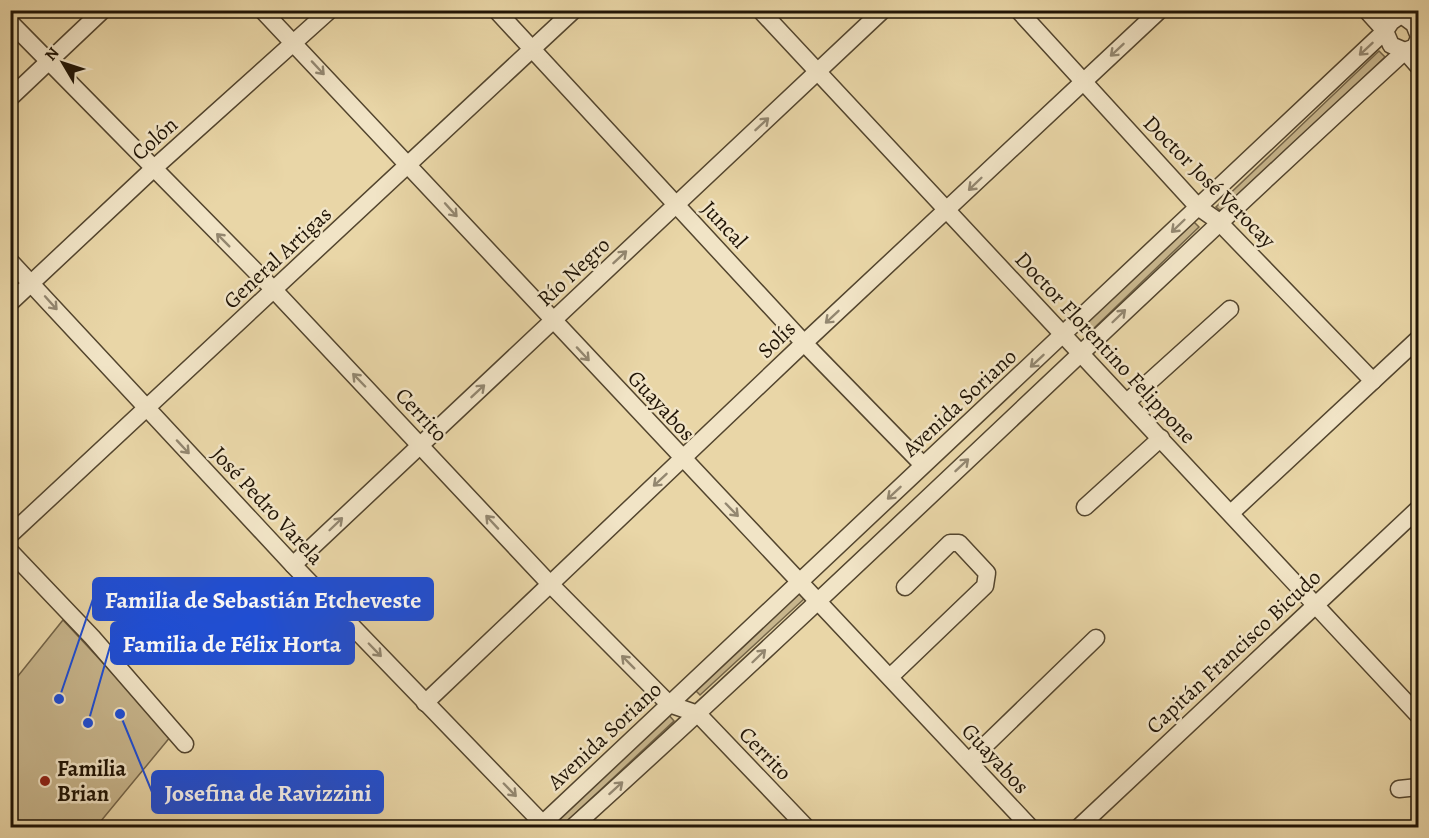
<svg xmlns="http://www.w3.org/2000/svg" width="1429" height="838" viewBox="0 0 1429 838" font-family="Alegreya,serif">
<rect width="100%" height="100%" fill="#e9d6a7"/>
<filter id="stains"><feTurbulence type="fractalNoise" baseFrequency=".00333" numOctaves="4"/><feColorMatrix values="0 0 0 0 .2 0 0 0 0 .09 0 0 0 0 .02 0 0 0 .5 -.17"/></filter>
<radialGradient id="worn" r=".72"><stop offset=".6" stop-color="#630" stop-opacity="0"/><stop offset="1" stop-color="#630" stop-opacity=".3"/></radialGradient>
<g fill="#c7b58c" stroke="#746549" stroke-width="1.5">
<polygon points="1379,51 1385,57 1222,212 1216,207"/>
<polygon points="1193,221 1199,227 1092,330 1086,324"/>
<polygon points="798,592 804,599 700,695 694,689"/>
<polygon points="63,620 171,736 96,827 11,827 10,686"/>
<polygon points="668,714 674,721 564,824 558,818"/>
</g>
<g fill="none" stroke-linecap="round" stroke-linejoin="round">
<defs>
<g id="minor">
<polyline points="262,10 1031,828"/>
<polyline points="496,10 804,343 923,465"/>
<polyline points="760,10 1418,715"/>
<polyline points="1018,10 1198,207 1218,221 1373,381"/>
<polyline points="1366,10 1385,31 1391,45 1405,51 1418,66"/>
<polyline points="1395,10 1414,24 1418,34"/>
<polyline points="10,22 274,290 550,584 669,704 698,714 807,828"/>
<polyline points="10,98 103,10"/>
<polyline points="10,261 293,565 547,828"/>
<polyline points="10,303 153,169 330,10"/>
<polyline points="1127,402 1230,309"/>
<polyline points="1085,507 1161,438"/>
<polyline points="1231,513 1418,339"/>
<polyline points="10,535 574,10"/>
<polyline points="10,551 92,637 185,744"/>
<polyline points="293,565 883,10"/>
<polyline points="890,677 985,586 987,573 959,543 950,543 905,587"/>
<polyline points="425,703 804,343 1160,10"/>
<polyline points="969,761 1096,638"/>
<polyline points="1399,789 1418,787"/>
<polyline points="538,828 1385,31 1391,22 1408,10"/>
<path d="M 572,828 C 854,573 1125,307 1405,51 L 1415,47 L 1418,40"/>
<polyline points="1078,828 1418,509"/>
</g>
</defs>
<use href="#minor" stroke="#53452e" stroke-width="19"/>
<use href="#minor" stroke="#f1e4c6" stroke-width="16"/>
</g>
<defs><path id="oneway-shaft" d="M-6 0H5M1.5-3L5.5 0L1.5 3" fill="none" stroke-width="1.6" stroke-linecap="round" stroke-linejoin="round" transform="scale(1.5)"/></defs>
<g stroke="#938770">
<use href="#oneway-shaft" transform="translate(1366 49) rotate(137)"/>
<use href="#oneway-shaft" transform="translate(1117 50) rotate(137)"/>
<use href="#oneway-shaft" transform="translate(318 68) rotate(47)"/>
<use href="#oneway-shaft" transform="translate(762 124) rotate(-43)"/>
<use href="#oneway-shaft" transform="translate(975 184) rotate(136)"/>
<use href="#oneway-shaft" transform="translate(451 210) rotate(48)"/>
<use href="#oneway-shaft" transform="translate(1178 226) rotate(136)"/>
<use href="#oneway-shaft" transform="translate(223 240) rotate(-135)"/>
<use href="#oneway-shaft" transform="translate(620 257) rotate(-43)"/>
<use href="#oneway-shaft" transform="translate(51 303) rotate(48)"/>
<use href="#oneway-shaft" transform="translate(1119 316) rotate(-44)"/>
<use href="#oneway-shaft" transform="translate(832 317) rotate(137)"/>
<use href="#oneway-shaft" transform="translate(583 354) rotate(47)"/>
<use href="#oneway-shaft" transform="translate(1037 361) rotate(137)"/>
<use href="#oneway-shaft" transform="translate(359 380) rotate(-134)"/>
<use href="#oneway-shaft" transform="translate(478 391) rotate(-43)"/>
<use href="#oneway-shaft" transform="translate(183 447) rotate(47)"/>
<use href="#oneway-shaft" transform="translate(962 465) rotate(-43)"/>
<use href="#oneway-shaft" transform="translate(660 480) rotate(137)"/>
<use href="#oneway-shaft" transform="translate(894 493) rotate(137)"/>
<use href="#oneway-shaft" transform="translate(732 510) rotate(46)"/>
<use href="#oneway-shaft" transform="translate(492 522) rotate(-133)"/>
<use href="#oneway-shaft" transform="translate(336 524) rotate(-44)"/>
<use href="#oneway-shaft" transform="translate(375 650) rotate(46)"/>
<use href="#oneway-shaft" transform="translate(759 656) rotate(-44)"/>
<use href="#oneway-shaft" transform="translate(628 662) rotate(-135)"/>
<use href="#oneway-shaft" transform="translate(616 788) rotate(-42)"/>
<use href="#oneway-shaft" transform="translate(510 790) rotate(46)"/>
</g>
<circle fill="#8f2418" stroke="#f1e4c6" stroke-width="2" cx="45" cy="781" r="6"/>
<g text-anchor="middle" stroke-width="5" stroke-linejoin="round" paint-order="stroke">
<g font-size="22" fill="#211506" stroke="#f1e4c6">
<text transform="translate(154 138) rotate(-42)" y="8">Colón</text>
<text transform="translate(1210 181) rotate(45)" y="8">Doctor José Verocay</text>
<text transform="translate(725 224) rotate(47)" y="8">Juncal</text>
<text transform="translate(277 257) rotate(-43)" y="8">General Artigas</text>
<text transform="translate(573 271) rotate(-43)" y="8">Río Negro</text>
<text transform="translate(776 339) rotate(-44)" y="8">Solís</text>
<text transform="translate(1106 347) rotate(47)" y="8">Doctor Florentino Felippone</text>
<text transform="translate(959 402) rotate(-43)" y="8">Avenida Soriano</text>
<text transform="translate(662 405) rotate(47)" y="8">Guayabos</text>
<text transform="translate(422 414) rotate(47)" y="8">Cerrito</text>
<text transform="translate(268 505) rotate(47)" y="8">José Pedro Varela</text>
<text transform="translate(1233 651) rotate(-43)" y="8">Capitán Francisco Bicudo</text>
<text transform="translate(604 735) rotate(-43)" y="8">Avenida Soriano</text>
<text transform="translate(766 753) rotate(46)" y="8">Cerrito</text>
<text transform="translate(996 758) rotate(47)" y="8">Guayabos</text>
</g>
<g font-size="22" font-weight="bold" fill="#211506" stroke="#f1e4c6" text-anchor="start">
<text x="57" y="776">Familia<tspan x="57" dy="25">Brian</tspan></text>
</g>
</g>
<path fill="none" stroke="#1d4ed8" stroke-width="2" d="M59 699L93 599M88 723L111 643M120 714L152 792"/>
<g fill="#1d4ed8" stroke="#f1e4c6" stroke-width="2">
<circle cx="59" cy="699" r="6"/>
<circle cx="88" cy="723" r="6"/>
<circle cx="120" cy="714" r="6"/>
</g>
<g fill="#1d4ed8" stroke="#1d4ed8" stroke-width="2">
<rect x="93" y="578" width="340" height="42" rx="6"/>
<rect x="111" y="622" width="243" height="42" rx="6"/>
<rect x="152" y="771" width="231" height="42" rx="6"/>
</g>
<g font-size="24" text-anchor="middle" font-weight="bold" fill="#fff">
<text x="263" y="608">Familia de Sebastián Etcheveste</text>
<text x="232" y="652">Familia de Félix Horta</text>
<text x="268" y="801">Josefina de Ravizzini</text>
</g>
<rect width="1429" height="838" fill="none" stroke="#e9d6a7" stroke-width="36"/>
<rect x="12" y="12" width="1405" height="814" fill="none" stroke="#211506" stroke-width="3"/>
<rect x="18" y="18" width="1393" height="802" fill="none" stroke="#211506" stroke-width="1.5"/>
<g transform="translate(63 63) rotate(309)" stroke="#f1e4c6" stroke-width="4.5" paint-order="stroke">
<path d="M0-4.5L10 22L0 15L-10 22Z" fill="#211506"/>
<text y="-9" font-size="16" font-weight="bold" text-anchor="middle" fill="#211506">N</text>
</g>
<rect width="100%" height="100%" filter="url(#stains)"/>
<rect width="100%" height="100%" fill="url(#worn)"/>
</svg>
